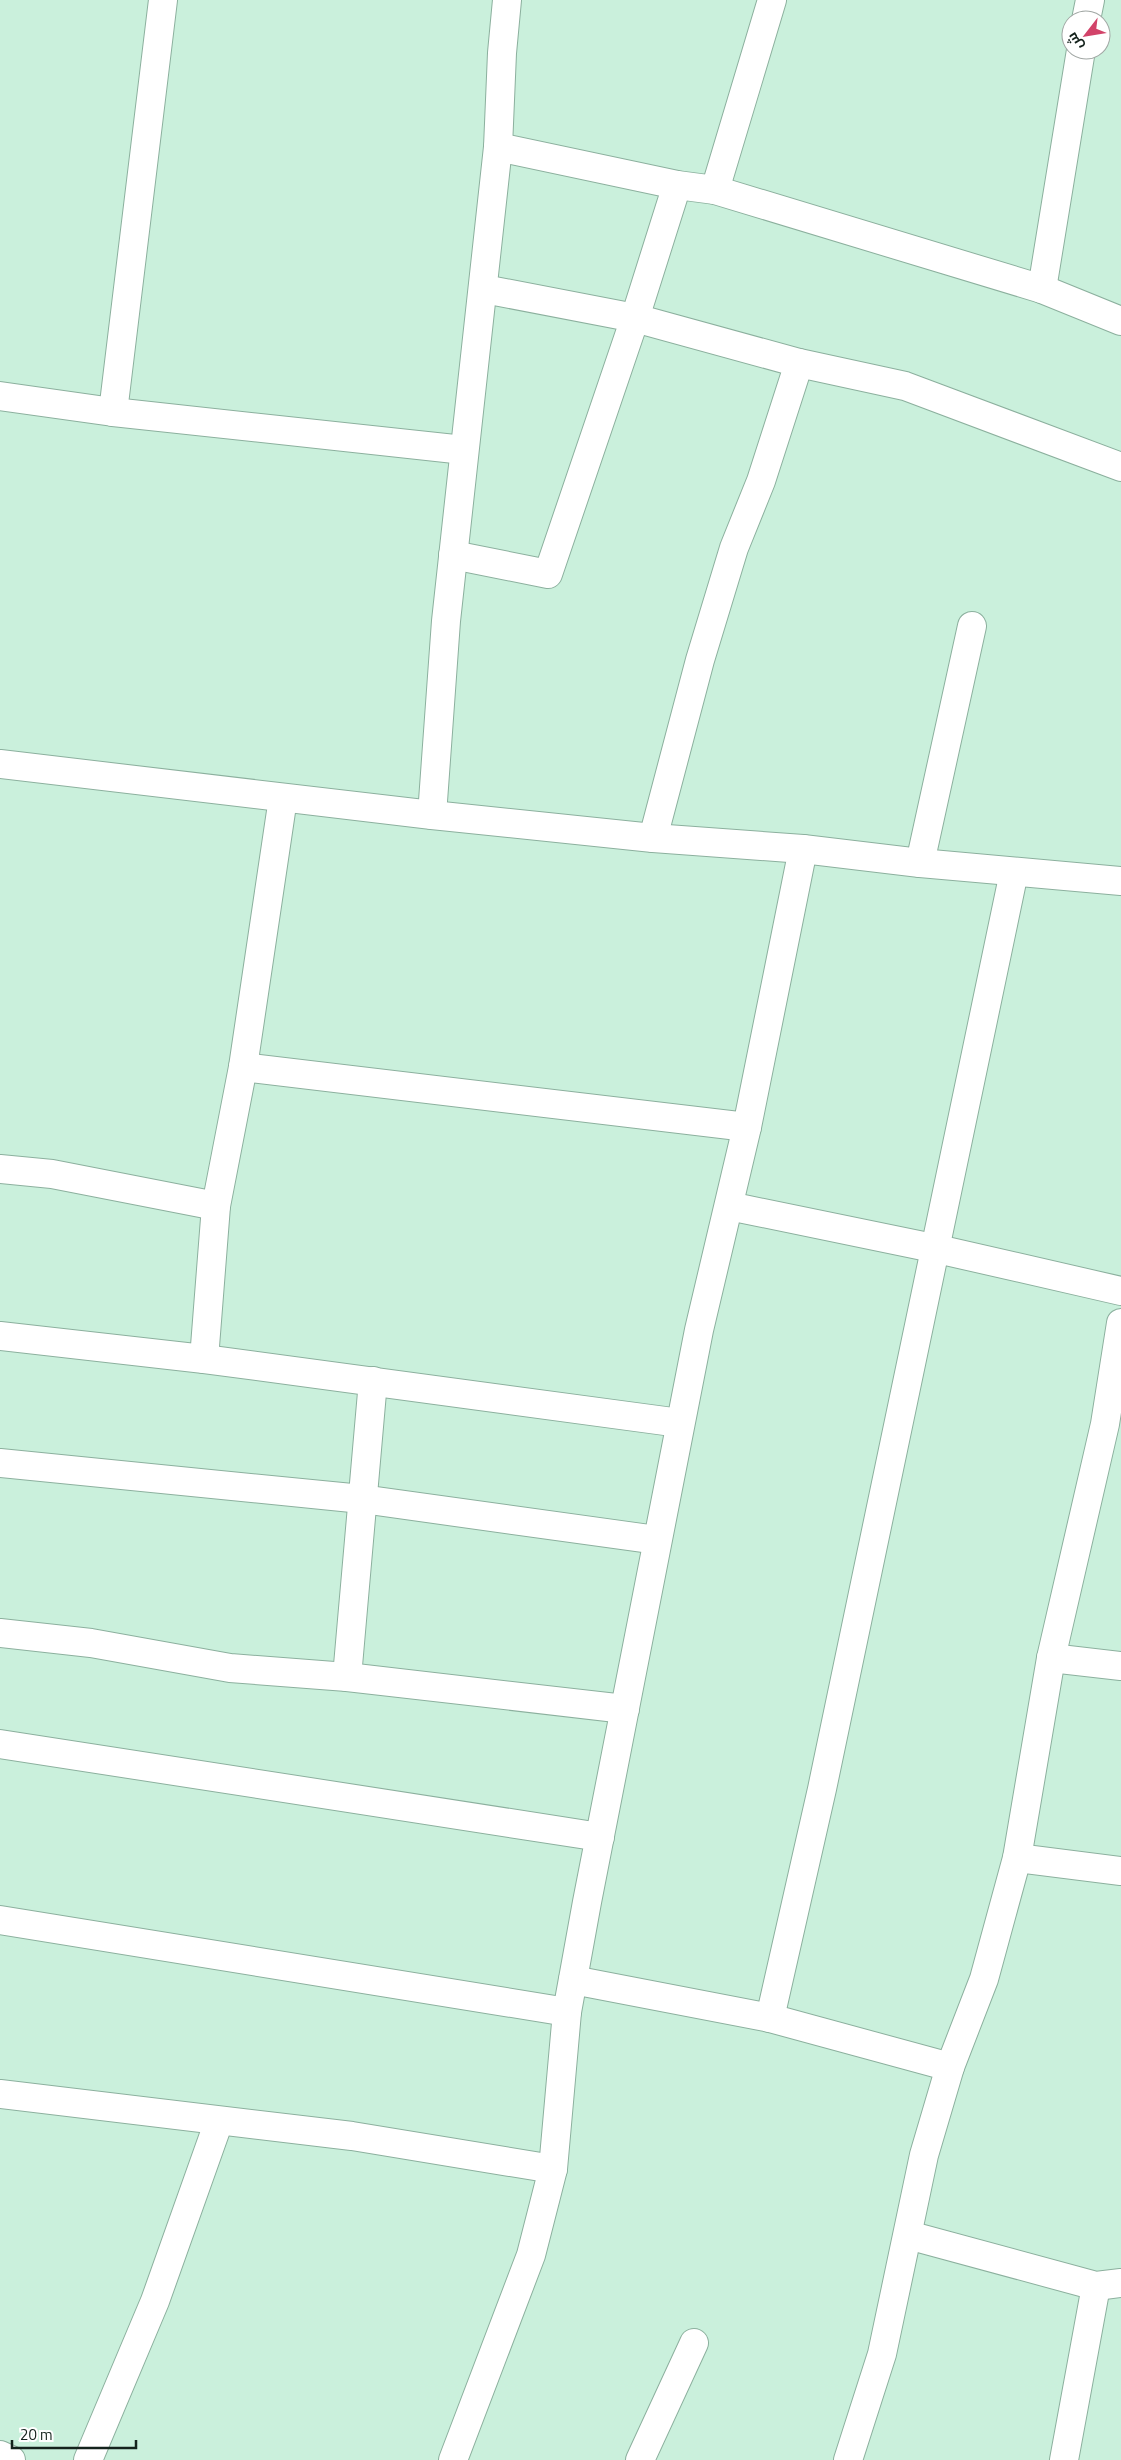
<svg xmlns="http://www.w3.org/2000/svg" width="1121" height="2460" viewBox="0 0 1121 2460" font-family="'Titillium Web',Cairo,sans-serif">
<rect width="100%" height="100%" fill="#caf0dc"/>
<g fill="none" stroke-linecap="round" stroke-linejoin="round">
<defs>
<g id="street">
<polyline points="1086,20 1090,0"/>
<polyline points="498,147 677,185 715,190 1042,289 1121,321"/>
<polyline points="715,190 772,0"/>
<polyline points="484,289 635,318 799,363 905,386 1121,467"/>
<polyline points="1042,289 1081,50"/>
<polyline points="0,396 113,412 464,450"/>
<polyline points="113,412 163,0"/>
<polyline points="453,555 548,574 635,318 677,185"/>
<polyline points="432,815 446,621 498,147 502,53 507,0"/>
<polyline points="653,838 700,660 734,548 761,481 799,363"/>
<polyline points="920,863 972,626"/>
<polyline points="243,1067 747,1127"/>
<polyline points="0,1169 52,1174 216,1206"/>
<polyline points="729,1206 933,1248 1121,1291"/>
<polyline points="0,1336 204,1359 680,1423"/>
<polyline points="204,1359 216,1206 243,1067 283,798"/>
<polyline points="0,1463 362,1499 657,1540"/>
<polyline points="0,1633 91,1643 230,1668 347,1677 625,1709"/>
<polyline points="1051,1658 1121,1666"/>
<polyline points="347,1677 373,1381"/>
<polyline points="0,1744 600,1837"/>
<polyline points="1017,1858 1121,1871"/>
<polyline points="0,1920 567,2012"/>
<polyline points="573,1980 770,2018 950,2067"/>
<polyline points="770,2018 822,1789 1014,872"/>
<polyline points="0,2094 352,2136 553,2169"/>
<polyline points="908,2235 1096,2286 1121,2283"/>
<polyline points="0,2455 11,2460"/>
<polyline points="88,2460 155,2301 219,2121"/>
<polyline points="453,2460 531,2255 553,2169 567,2012 587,1902 699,1330 747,1127 803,849"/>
<polyline points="640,2460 694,2343"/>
<polyline points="848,2460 882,2354 924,2155 950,2067 984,1979 1017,1858 1051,1658 1105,1424 1121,1323"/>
<polyline points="1064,2460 1096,2286"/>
</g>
<polyline id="secondary" points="0,764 432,815 653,838 803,849 920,863 1121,881"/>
</defs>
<use href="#street" stroke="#8cb09e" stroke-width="30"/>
<use href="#secondary" stroke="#8cb09e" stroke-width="30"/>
<use href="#street" stroke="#fff" stroke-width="28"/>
<use href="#secondary" stroke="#fff" stroke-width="28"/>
</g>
<g transform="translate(1086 35) rotate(239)"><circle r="24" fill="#ffffff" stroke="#a1a7a4"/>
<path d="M0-4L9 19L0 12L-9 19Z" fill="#d24369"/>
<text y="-8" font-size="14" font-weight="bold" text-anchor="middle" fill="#14221c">ش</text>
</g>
<path d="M12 2440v8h124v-8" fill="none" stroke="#14221c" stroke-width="2.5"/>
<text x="20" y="2440" font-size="15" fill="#14221c" stroke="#ffffff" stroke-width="4" paint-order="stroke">20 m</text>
</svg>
